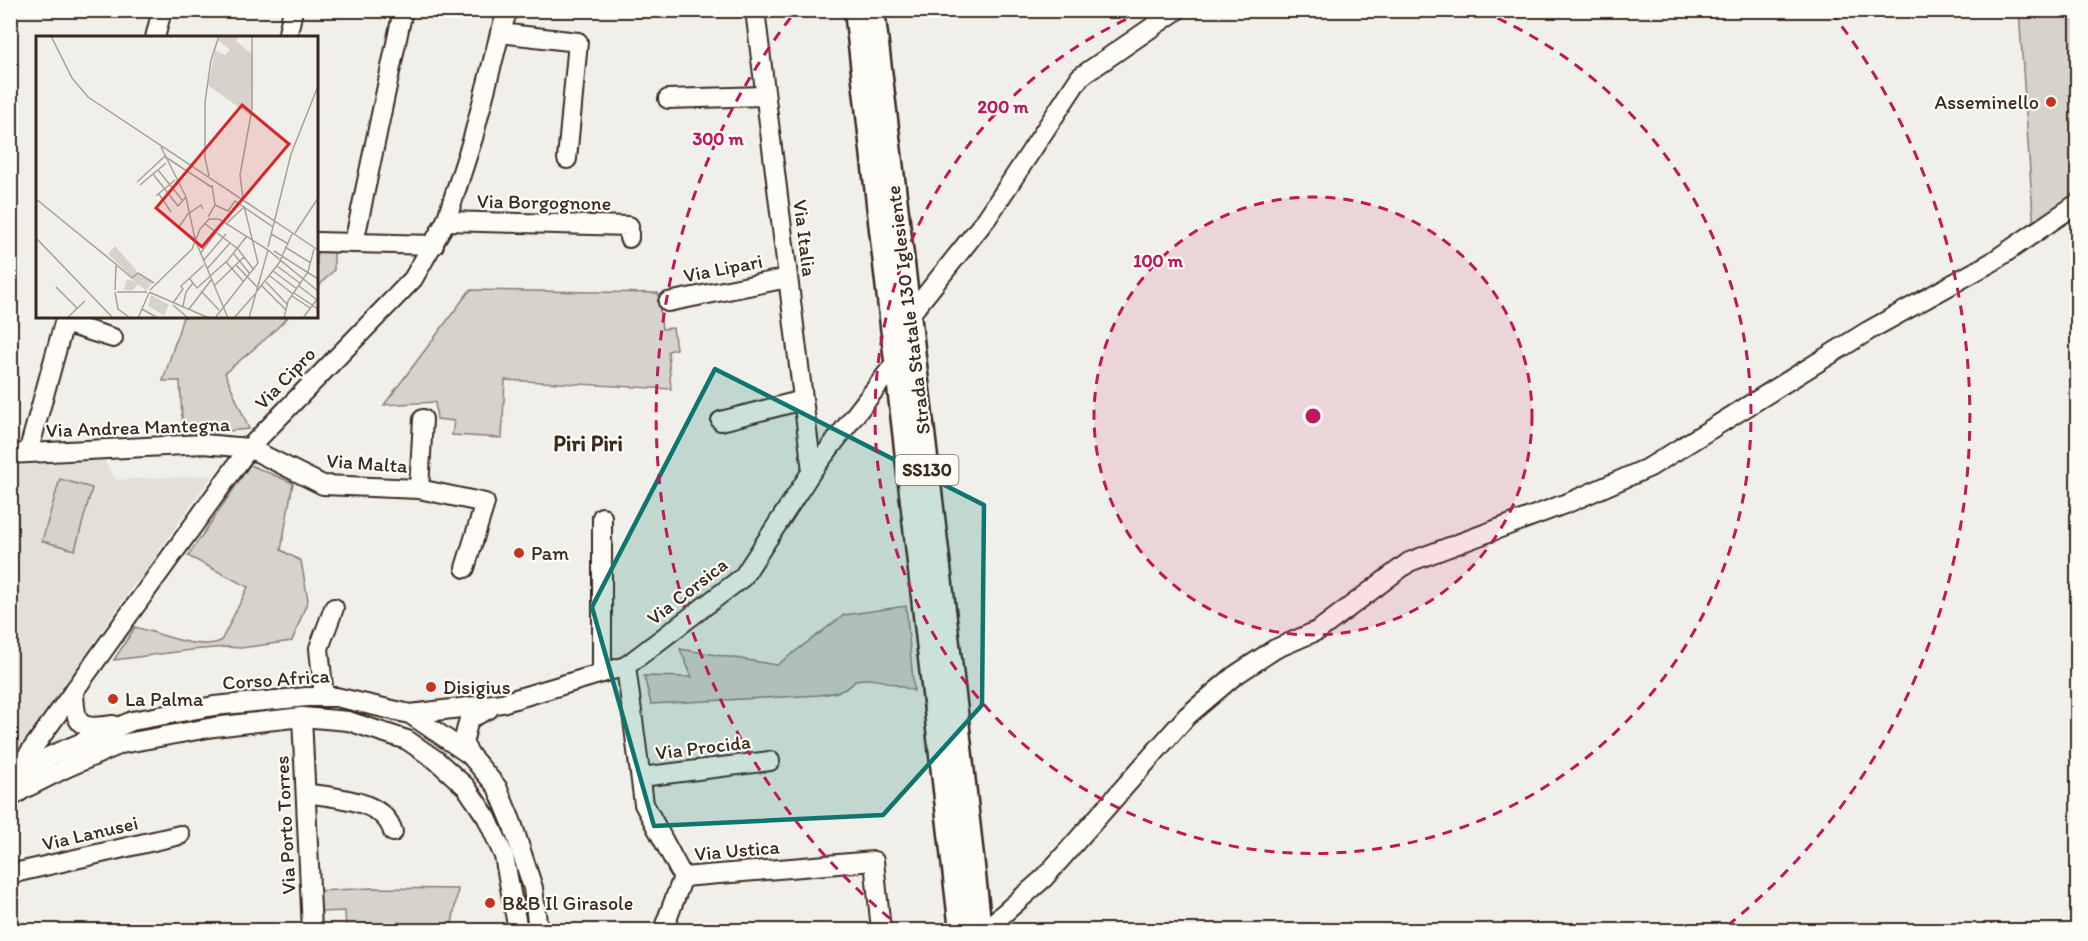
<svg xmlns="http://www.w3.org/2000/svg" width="2088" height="941" viewBox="0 0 2088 941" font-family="Itim,sans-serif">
<rect width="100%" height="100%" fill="#f1efea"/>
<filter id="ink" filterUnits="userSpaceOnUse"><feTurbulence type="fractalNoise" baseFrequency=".0167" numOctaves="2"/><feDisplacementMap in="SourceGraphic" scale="12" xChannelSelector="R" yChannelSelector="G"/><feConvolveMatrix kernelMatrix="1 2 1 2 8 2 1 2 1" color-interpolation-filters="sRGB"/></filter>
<g filter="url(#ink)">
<polygon fill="#e3e0da" points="103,460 116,480 212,475 157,553 160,555 141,582 137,580 16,757 11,761 11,466"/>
<g fill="#d7d2cc" stroke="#897e75" stroke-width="1.5">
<polygon points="2019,11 2077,11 2077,194 2034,230"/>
<polygon points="317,250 334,250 334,270 317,288"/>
<polygon points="470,290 658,293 662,329 673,328 676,349 668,351 671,389 505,380 502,438 452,435 454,421 437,419 435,402 384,405"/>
<polygon points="183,317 288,317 270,335 225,373 249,429 183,435 180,381 163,381"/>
<path d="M 250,465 L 293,483 L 281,550 L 301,561 L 308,600 L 292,641 L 241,648 L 226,647 L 191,650 L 114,660 L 135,627 C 159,633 198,651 221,641 L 248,587 L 188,556 Z"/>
<polygon points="60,479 92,488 75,550 42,541"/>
<path d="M 906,606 L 914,691 C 896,685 875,676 856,680 C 847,692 834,693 820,695 L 651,704 L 644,676 L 692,677 L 680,649 L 777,665 L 844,615 Z"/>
<polygon points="372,888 458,889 451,930 346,930 345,911 318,912 318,891"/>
</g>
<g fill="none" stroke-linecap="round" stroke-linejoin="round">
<defs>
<g id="minor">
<polyline points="755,10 812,471"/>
<polyline points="500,33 578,42 567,159"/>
<polyline points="155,38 162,10"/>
<polyline points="287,38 293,10"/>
<polyline points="668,99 764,96"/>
<polyline points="446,221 629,226 629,238"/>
<polyline points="316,242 434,245"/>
<polyline points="354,243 403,10"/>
<polyline points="668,302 788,278"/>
<polyline points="909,316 987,218 1080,77 1177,10"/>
<polyline points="721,421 803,400"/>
<polyline points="28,453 64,323 113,338"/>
<polyline points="10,454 203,444 249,448 323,485 419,489 485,503 465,568"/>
<polyline points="419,489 423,419"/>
<polyline points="602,517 602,673"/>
<polyline points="626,666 644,804 683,877 874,861 881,930"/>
<path d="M 74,691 C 75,726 79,730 113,725"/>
<polyline points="324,697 319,648 334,608"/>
<polyline points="410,714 502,703 626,666 743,577 812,471 896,362"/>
<polyline points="302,717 312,930"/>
<polyline points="470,755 463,743 469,719 489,709"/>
<polyline points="17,774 52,755 132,721 214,706 307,697 336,697 410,714 470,755 497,787 512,823 533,888 538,930"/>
<polyline points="12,777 249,448 413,279 446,221 473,138 500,33 508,10"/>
<polyline points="641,777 770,761"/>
<path d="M 306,793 C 335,798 384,799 393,832"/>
<polyline points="10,798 22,790 66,768 121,744 214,727 302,717 348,721 407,740 436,760 466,787 487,818 504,856 518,930"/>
<polyline points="10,874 180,835"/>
<polyline points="663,930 683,877"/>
<polyline points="985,930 1044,878 1187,716 1234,676 1275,649 1319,630 1409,562 1570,502 1650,467 1868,331 1992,262 2078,203"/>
</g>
<g id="major">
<polyline points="856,10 961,930"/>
<polyline points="873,10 957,720 980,930"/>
</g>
</defs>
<use href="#minor" stroke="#3b2a1e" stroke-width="22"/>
<use href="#major" stroke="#3b2a1e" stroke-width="27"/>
<use href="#minor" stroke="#fdfcf7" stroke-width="18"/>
<use href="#major" stroke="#fdfcf7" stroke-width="22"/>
</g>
</g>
<path fill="#0f766e" fill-opacity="0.2" stroke="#0f766e" stroke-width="4.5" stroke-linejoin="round" d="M 715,369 L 984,505 L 982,705 L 883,815 L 654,826 L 592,607 Z"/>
<circle cx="1313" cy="416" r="219" fill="#c2185b" fill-opacity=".12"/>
<g fill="none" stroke="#c2185b" stroke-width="3" stroke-dasharray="10 8">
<circle cx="1313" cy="416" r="219"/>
<path d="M1481 11A438 438 0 1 1 1145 11"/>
<path d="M904 930A657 657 0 0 1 795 12M1831 12A657 657 0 0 1 1722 930"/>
</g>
<g fill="#c8321e" stroke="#fdfcf7" stroke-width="2">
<circle cx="2051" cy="102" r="6"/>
<circle cx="519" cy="553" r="6"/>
<circle cx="431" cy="687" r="6"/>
<circle cx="113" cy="699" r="6"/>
<circle cx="490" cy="903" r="6"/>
</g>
<g text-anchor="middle" stroke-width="4.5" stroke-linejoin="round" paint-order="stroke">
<rect fill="#fdfcf7" stroke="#75695f" stroke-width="1.5" x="895.5" y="455" width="63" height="30" rx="4.5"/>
<g font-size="18" font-weight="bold" fill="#3b2a1e">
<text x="927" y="476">SS130</text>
</g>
<g font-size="20" fill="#3b2a1e" stroke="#fdfcf7" text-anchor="start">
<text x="2039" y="109" text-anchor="end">Asseminello</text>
<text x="531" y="560">Pam</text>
<text x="443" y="694">Disigius</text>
<text x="125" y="706">La Palma</text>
<text x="502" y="910">B&amp;B Il Girasole</text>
</g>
<g font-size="20" fill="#3b2a1e" stroke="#fdfcf7">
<text transform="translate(544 202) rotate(1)" y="7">Via Borgognone</text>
<text transform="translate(805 238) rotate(83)" y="7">Via Italia</text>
<text transform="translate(723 268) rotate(-11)" y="7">Via Lipari</text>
<text transform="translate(908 310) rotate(-97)" y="7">Strada Statale 130 Iglesiente</text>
<text transform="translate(285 378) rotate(-46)" y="7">Via Cipro</text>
<text transform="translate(138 427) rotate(-2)" y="7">Via Andrea Mantegna</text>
<text transform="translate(367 463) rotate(4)" y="7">Via Malta</text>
<text transform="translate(687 591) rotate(-38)" y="7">Via Corsica</text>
<text transform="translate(276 679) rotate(-4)" y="7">Corso Africa</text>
<text transform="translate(703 747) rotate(-7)" y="7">Via Procida</text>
<text transform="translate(285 825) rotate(-93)" y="7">Via Porto Torres</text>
<text transform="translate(90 833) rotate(-13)" y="7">Via Lanusei</text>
<text transform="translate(737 850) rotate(-5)" y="7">Via Ustica</text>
</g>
<g font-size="22" font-weight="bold" fill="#3b2a1e" stroke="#fdfcf7">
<text x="588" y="451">Piri Piri</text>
</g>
</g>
<g transform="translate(36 36)">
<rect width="282" height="282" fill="#f1efea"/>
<path d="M 183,0 L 203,0 L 200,5 L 217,19 L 216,81 L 172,49 L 179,14 L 189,19 L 194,14 L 182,4 ZM 79,210 L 99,233 L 101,237 L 96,241 L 72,218 ZM 101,238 L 117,246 L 110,255 L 102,248 L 97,254 L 88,254 L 91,243 L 99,246 L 96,243 ZM 115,259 L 133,269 L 128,279 L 112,270 Z" fill="#d7d2cc"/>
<path fill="none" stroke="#a8a098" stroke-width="1.5" d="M 15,0 L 36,42 L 52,61 L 282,214M 125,111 L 150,161 L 159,203M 128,120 L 177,152M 122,134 L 147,165M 117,138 L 142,170 L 150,161M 173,140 L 169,122 L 169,66 L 175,24 L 183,0M 101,146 L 128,121M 104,149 L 130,127M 123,158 L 135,176M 120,160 L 139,144M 207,162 L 204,139 L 216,73 L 216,0M 0,163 L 81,229 L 80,233M 179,169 L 192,175 L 199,165 L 237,191M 208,170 L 222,227M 172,181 L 179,169 L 176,149M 168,187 L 202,213 L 218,234M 191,187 L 208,171M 142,192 L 152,178 L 165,169 L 167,173M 259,197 L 282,162M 235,198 L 251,207M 0,202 L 77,282M 160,206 L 192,282M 232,211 L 255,118 L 282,50M 249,211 L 275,227M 232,214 L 282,255M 238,215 L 282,243M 164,218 L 180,196M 198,218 L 214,238M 167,225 L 190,198M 190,226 L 207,245M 200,229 L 221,251M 82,230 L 96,242 L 102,237 L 118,247M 241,230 L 265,248M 171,233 L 194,207M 237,235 L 261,253M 234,240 L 257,258M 153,242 L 161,252 L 192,224 L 211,200M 230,246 L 251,268M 179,249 L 208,221M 226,250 L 250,274M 263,250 L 281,264M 20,251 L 41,272M 79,254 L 80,230M 114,254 L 156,213 L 164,193 L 173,183 L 183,183 L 232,214M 165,255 L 183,274M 221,255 L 243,227 L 256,198M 79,256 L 82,273 L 94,282M 81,256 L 111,256M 113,256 L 173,282M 258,257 L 282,273M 256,260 L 274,272M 137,267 L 147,253 L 145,250 L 168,229M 137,269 L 152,282M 147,270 L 150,256 L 157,247M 106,273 L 122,282M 153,273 L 176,243M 31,282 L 49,265M 102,282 L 113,257M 179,282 L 222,227M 198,282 L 219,258M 213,282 L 232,214M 248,282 L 252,265 L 272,236 L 278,213M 267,282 L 282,262"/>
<path fill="#d62828" fill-opacity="0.15" stroke="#d62828" stroke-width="3" d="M 206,69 L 253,108 L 166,211 L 120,172 Z"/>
<rect width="282" height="282" fill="none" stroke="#3b2a1e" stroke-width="3"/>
</g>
<circle cx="1313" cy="416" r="9" fill="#c2185b" stroke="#fdfcf7" stroke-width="3"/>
<g font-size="18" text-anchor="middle" font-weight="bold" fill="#c2185b" stroke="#fdfcf7" stroke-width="4.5" stroke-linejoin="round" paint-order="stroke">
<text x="1003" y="113">200 m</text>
<text x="718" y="145">300 m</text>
<text x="1158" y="267">100 m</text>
</g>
<rect width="2088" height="941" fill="none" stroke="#fdfcf7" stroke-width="36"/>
<rect x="18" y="18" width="2052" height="905" fill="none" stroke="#3b2a1e" stroke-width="2" filter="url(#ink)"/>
</svg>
